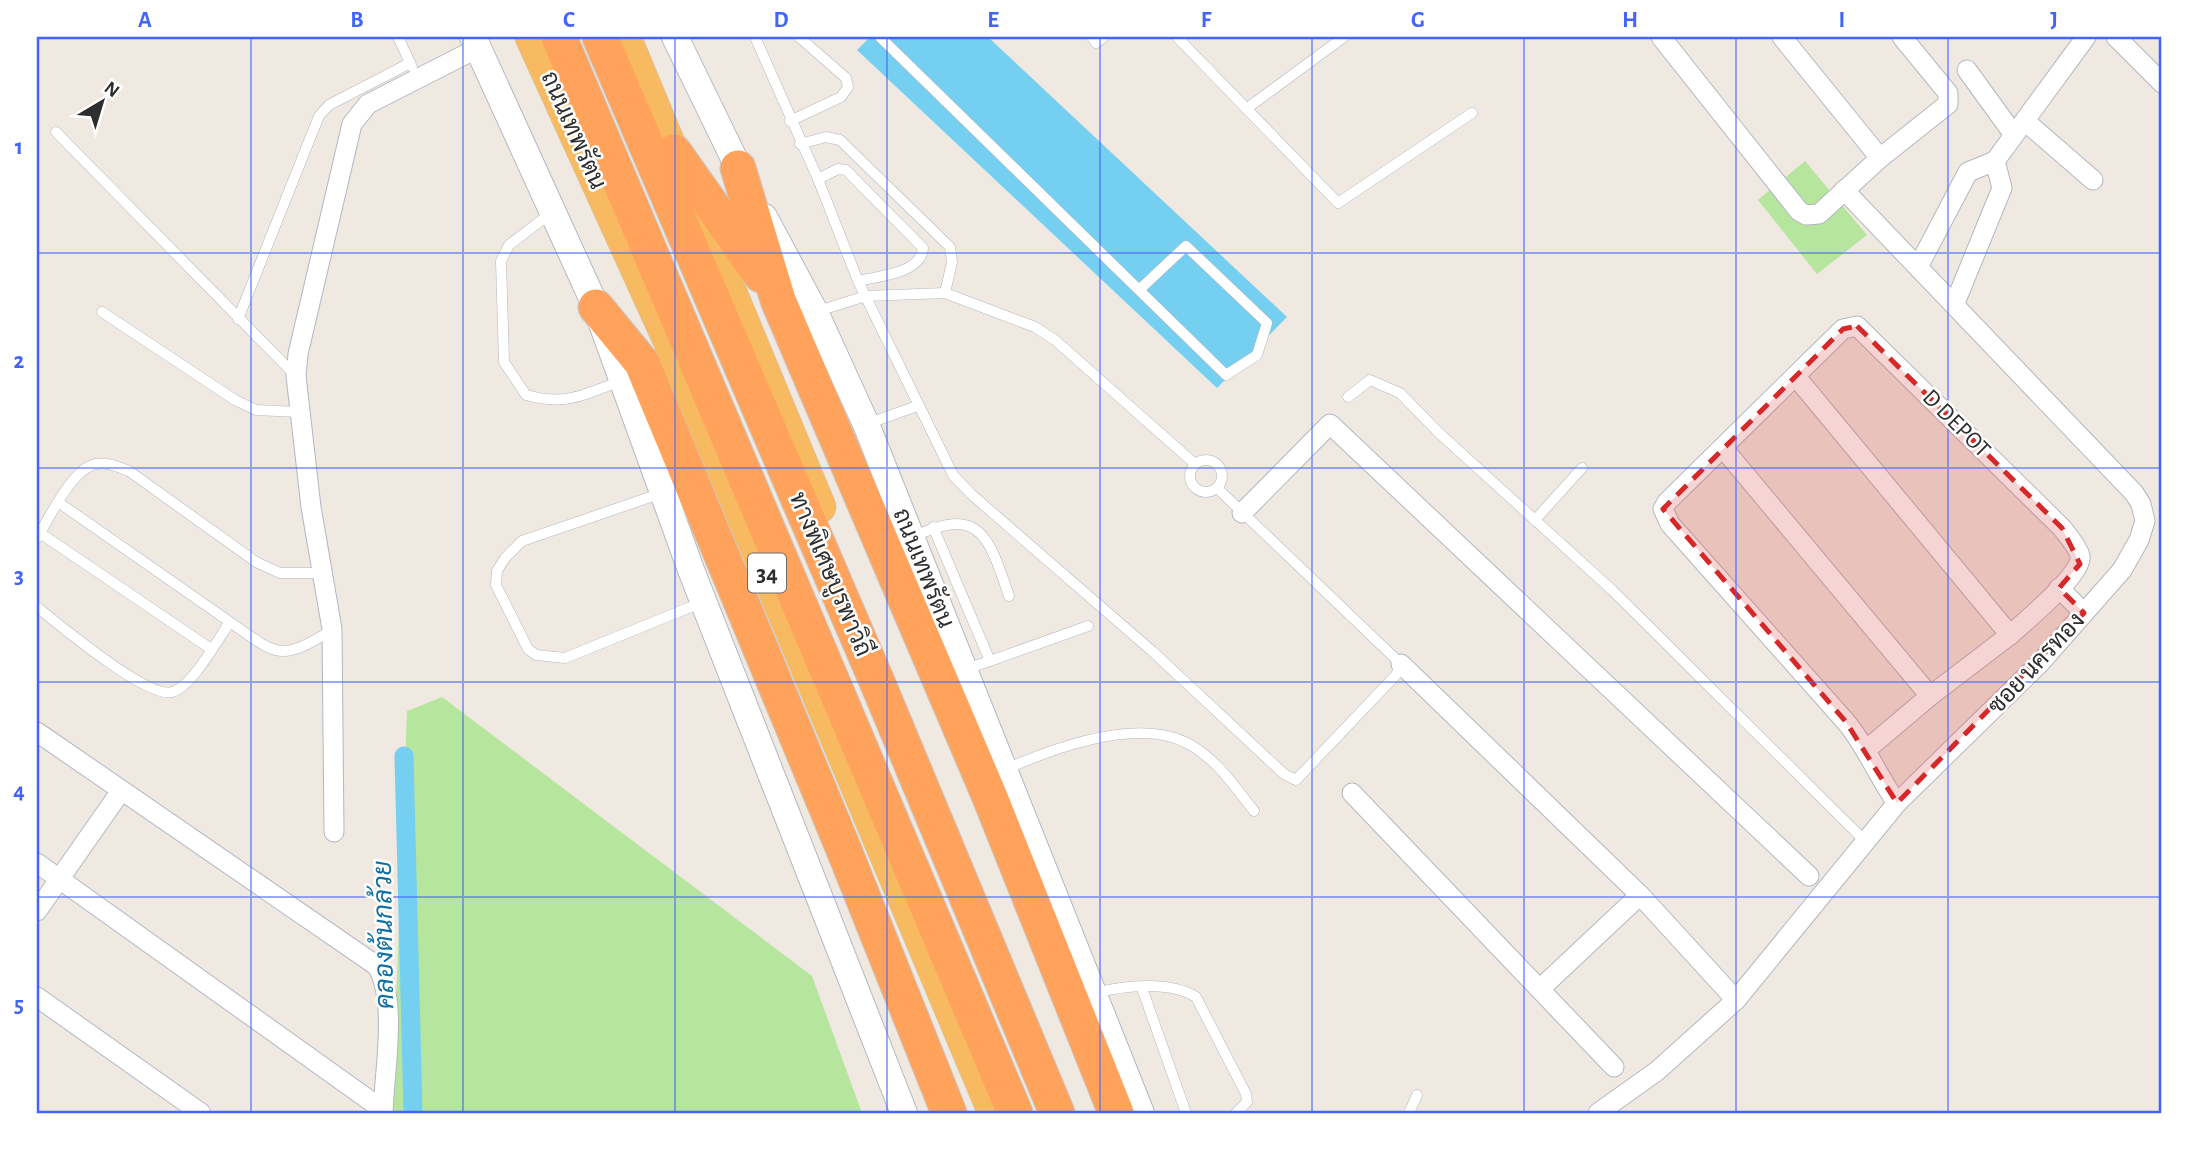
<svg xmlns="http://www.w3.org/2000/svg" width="2199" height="1150" viewBox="0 0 2199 1150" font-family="'Alegreya Sans',Sarabun,sans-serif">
<rect width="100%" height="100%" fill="#efe9e1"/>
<g fill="#b6e59e">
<polygon points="1805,161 1867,235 1817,274 1758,200"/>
<polygon points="442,697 812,976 862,1113 392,1113 407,711"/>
</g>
<polygon fill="#75cff0" points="870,37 988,37 1287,317 1217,388 857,50"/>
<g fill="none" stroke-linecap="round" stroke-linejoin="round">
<polyline stroke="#75cff0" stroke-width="19" points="404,756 413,1113"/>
<defs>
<g id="service">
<polyline points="398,37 412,67"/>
<polyline points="755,37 818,179 858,281 953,475 971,494 1152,651 1284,774 1296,780 1396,675 1401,664 1217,488"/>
<polyline points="880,37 1226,375 1257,355 1267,323 1186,246 1139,290"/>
<polyline points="1092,37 1096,43 1104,37"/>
<polyline points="1177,37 1338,203 1472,113"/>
<polyline points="1246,109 1344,37"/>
<polyline points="790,121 841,97 848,87 846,78 799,37"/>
<polyline points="56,132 296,376"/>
<polyline points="800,144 826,137 840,140 950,247 952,262 945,293"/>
<path d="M 818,179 L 838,169 L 846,170 L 923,248 C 921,274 878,276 858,281"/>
<path d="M 551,213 L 509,245 L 501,261 L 504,362 L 526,395 C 565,406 584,395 620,381"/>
<polyline points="818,311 866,296 945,293 1035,327 1055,340 1195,464"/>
<polyline points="102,312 235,400 256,410 298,412"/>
<polyline points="238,319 319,116 329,105 410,63"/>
<polyline points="1348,397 1370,380 1400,393 1438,432 1612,590 1865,841"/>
<polyline points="867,424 917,406"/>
<circle cx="1206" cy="476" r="16"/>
<polyline points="662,493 522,541 505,558 497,571 496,585 528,649 536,655 565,658 703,602"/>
<polyline points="58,502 230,622"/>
<polyline points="1535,520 1582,468"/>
<polyline points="933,527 990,661 966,669"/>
<polyline points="40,533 211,649"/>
<path d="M 913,537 C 981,504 989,538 1009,596"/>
<path d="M 37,538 C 49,519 72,468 96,464 C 107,462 118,467 129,471 L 256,562 L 280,573 L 321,573"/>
<path d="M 37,607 C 58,624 148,699 172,692 C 192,687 218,639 230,622 C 278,656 280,662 332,630"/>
<polyline points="990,661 1088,626"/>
<path d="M 1006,769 C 1054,748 1136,717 1187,743 C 1216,758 1235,787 1254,811"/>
<polyline points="1142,988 1186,1113"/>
<path d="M 1094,993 C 1123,986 1169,980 1196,997 L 1246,1094 L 1247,1102 L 1236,1113"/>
<polyline points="1409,1113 1417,1095"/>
</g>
<g id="minor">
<polyline points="1661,37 1799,211 1806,215 1819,214 1880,158 1948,104 1948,93 1902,37"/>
<polyline points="1782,37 1880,158"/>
<polyline points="2116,37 2162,83"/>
<polyline points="1967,70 2014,135"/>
<polyline points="2026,122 2093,180"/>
<polyline points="1918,267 1968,172 1995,161 2086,37"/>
<polyline points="1955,303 2002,188 1995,161"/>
<polyline points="1797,378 2010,635 1930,696"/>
<polyline points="1723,448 1930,696 1866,750"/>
<polyline points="1242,513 1330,424 1809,876"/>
<polyline points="2059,588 2084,613"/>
<polyline points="1401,664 1640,895 1541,988"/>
<path d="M 37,732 L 377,966 C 398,1002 384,1072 383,1113"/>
<polyline points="1352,793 1614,1067"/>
<path d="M 1897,803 C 1878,777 1867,747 1846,722 L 1670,524 L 1663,509 L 1667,502 L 1843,329 L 1857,326 L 2062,528 C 2068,536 2078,547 2080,556 C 2084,573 2023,623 2010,635"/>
<polyline points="334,832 332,629 311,507 296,376 298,354 352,124 368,104 478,48"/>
<polyline points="37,863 383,1110"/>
<polyline points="1640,895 1736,1000"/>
<polyline points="37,911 121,791"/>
<polyline points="37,997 201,1113"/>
<polyline points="1598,1113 1657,1071 1736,1000 1897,803 2040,663 2122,570 2139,540 2145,521 2141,504 2134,493 1844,190"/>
</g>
<g id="secondary">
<polyline points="473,37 596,307 691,570 904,1113"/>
<polyline points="675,37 746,183"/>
<polyline points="764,217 815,312 866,424 1141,1113"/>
</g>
<g id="trunk">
<polyline points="531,37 670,343 994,1113"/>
<polyline points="625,37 820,507"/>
</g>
<g id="motorway">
<polyline points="559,37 1015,1113"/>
<polyline points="600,37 878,684 1057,1113"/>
<polyline points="674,152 761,275"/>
<polyline points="738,168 778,300 989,795 1116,1113"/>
<polyline points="596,307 642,363 844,850 949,1113"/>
</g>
</defs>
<use href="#service" stroke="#b4b7c1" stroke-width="11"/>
<use href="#minor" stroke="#b4b7c1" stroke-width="21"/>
<use href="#secondary" stroke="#b4b7c1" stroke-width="28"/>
<use href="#trunk" stroke="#c9c9c9" stroke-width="33"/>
<use href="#motorway" stroke="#c9c9c9" stroke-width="37"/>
<use href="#service" stroke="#fff" stroke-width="10"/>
<use href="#minor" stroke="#fff" stroke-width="19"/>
<use href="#secondary" stroke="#fff" stroke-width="26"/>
<use href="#trunk" stroke="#f8ba60" stroke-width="32"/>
<use href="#motorway" stroke="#ffa35c" stroke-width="35"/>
</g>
<path fill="#d62828" fill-opacity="0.2" stroke="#d62828" stroke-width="5" stroke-dasharray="14 9" stroke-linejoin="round" d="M 1857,326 L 2062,528 L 2080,564 L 2059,588 L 2084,613 L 1897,803 L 1846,722 L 1663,509 L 1843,329 Z"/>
<path fill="none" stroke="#4264fb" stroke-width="2" stroke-opacity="0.55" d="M 251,37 L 251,1113M 463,37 L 463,1113M 675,37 L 675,1113M 887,37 L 887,1113M 1100,37 L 1100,1113M 1312,37 L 1312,1113M 1524,37 L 1524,1113M 1736,37 L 1736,1113M 1948,37 L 1948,1113M 37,253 L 2162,253M 37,468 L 2162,468M 37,682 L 2162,682M 37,897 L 2162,897"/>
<g text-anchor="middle" stroke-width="5" stroke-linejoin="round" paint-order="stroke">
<rect fill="#fff" stroke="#6d6d6d" stroke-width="2" x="748" y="553.5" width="38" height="39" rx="5"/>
<g font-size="23" font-weight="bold" fill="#2e2e2e">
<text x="767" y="581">34</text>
</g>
<g font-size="24" fill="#2e2e2e" stroke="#fff">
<text transform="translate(574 130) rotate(66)" y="8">ถนนเทพรัตน</text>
<text transform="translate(1957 423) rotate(45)" y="8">D DEPOT</text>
<text transform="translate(924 568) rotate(68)" y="8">ถนนเทพรัตน</text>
<text transform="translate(831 574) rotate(67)" y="8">ทางพิเศษบูรพาวิถี</text>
<text transform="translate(2036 663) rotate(-47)" y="8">ซอย นครทอง</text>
</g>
<g font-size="26" font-style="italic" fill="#0d6fa3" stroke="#fff">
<text transform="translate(383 935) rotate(-91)" y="9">คลองต้นกล้วย</text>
</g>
</g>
<rect width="2199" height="1150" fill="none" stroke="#ffffff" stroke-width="77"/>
<g transform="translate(102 102) rotate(38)" stroke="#ffffff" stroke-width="5" paint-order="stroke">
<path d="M0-5L12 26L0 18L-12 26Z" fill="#2e2e2e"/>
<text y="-10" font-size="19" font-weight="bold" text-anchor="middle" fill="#2e2e2e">N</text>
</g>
<rect x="38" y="38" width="2122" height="1074" fill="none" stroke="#4264fb" stroke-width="2.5"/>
<g font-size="23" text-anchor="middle" font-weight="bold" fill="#4264fb">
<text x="145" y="27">A</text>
<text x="357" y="27">B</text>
<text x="569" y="27">C</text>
<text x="781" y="27">D</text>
<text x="993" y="27">E</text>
<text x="1206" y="27">F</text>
<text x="1418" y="27">G</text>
<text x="1630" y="27">H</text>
<text x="1842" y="27">I</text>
<text x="2054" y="27">J</text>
<text x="19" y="154">1</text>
<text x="19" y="368">2</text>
<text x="19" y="583">3</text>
<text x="19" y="798">4</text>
<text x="19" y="1012">5</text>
</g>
</svg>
